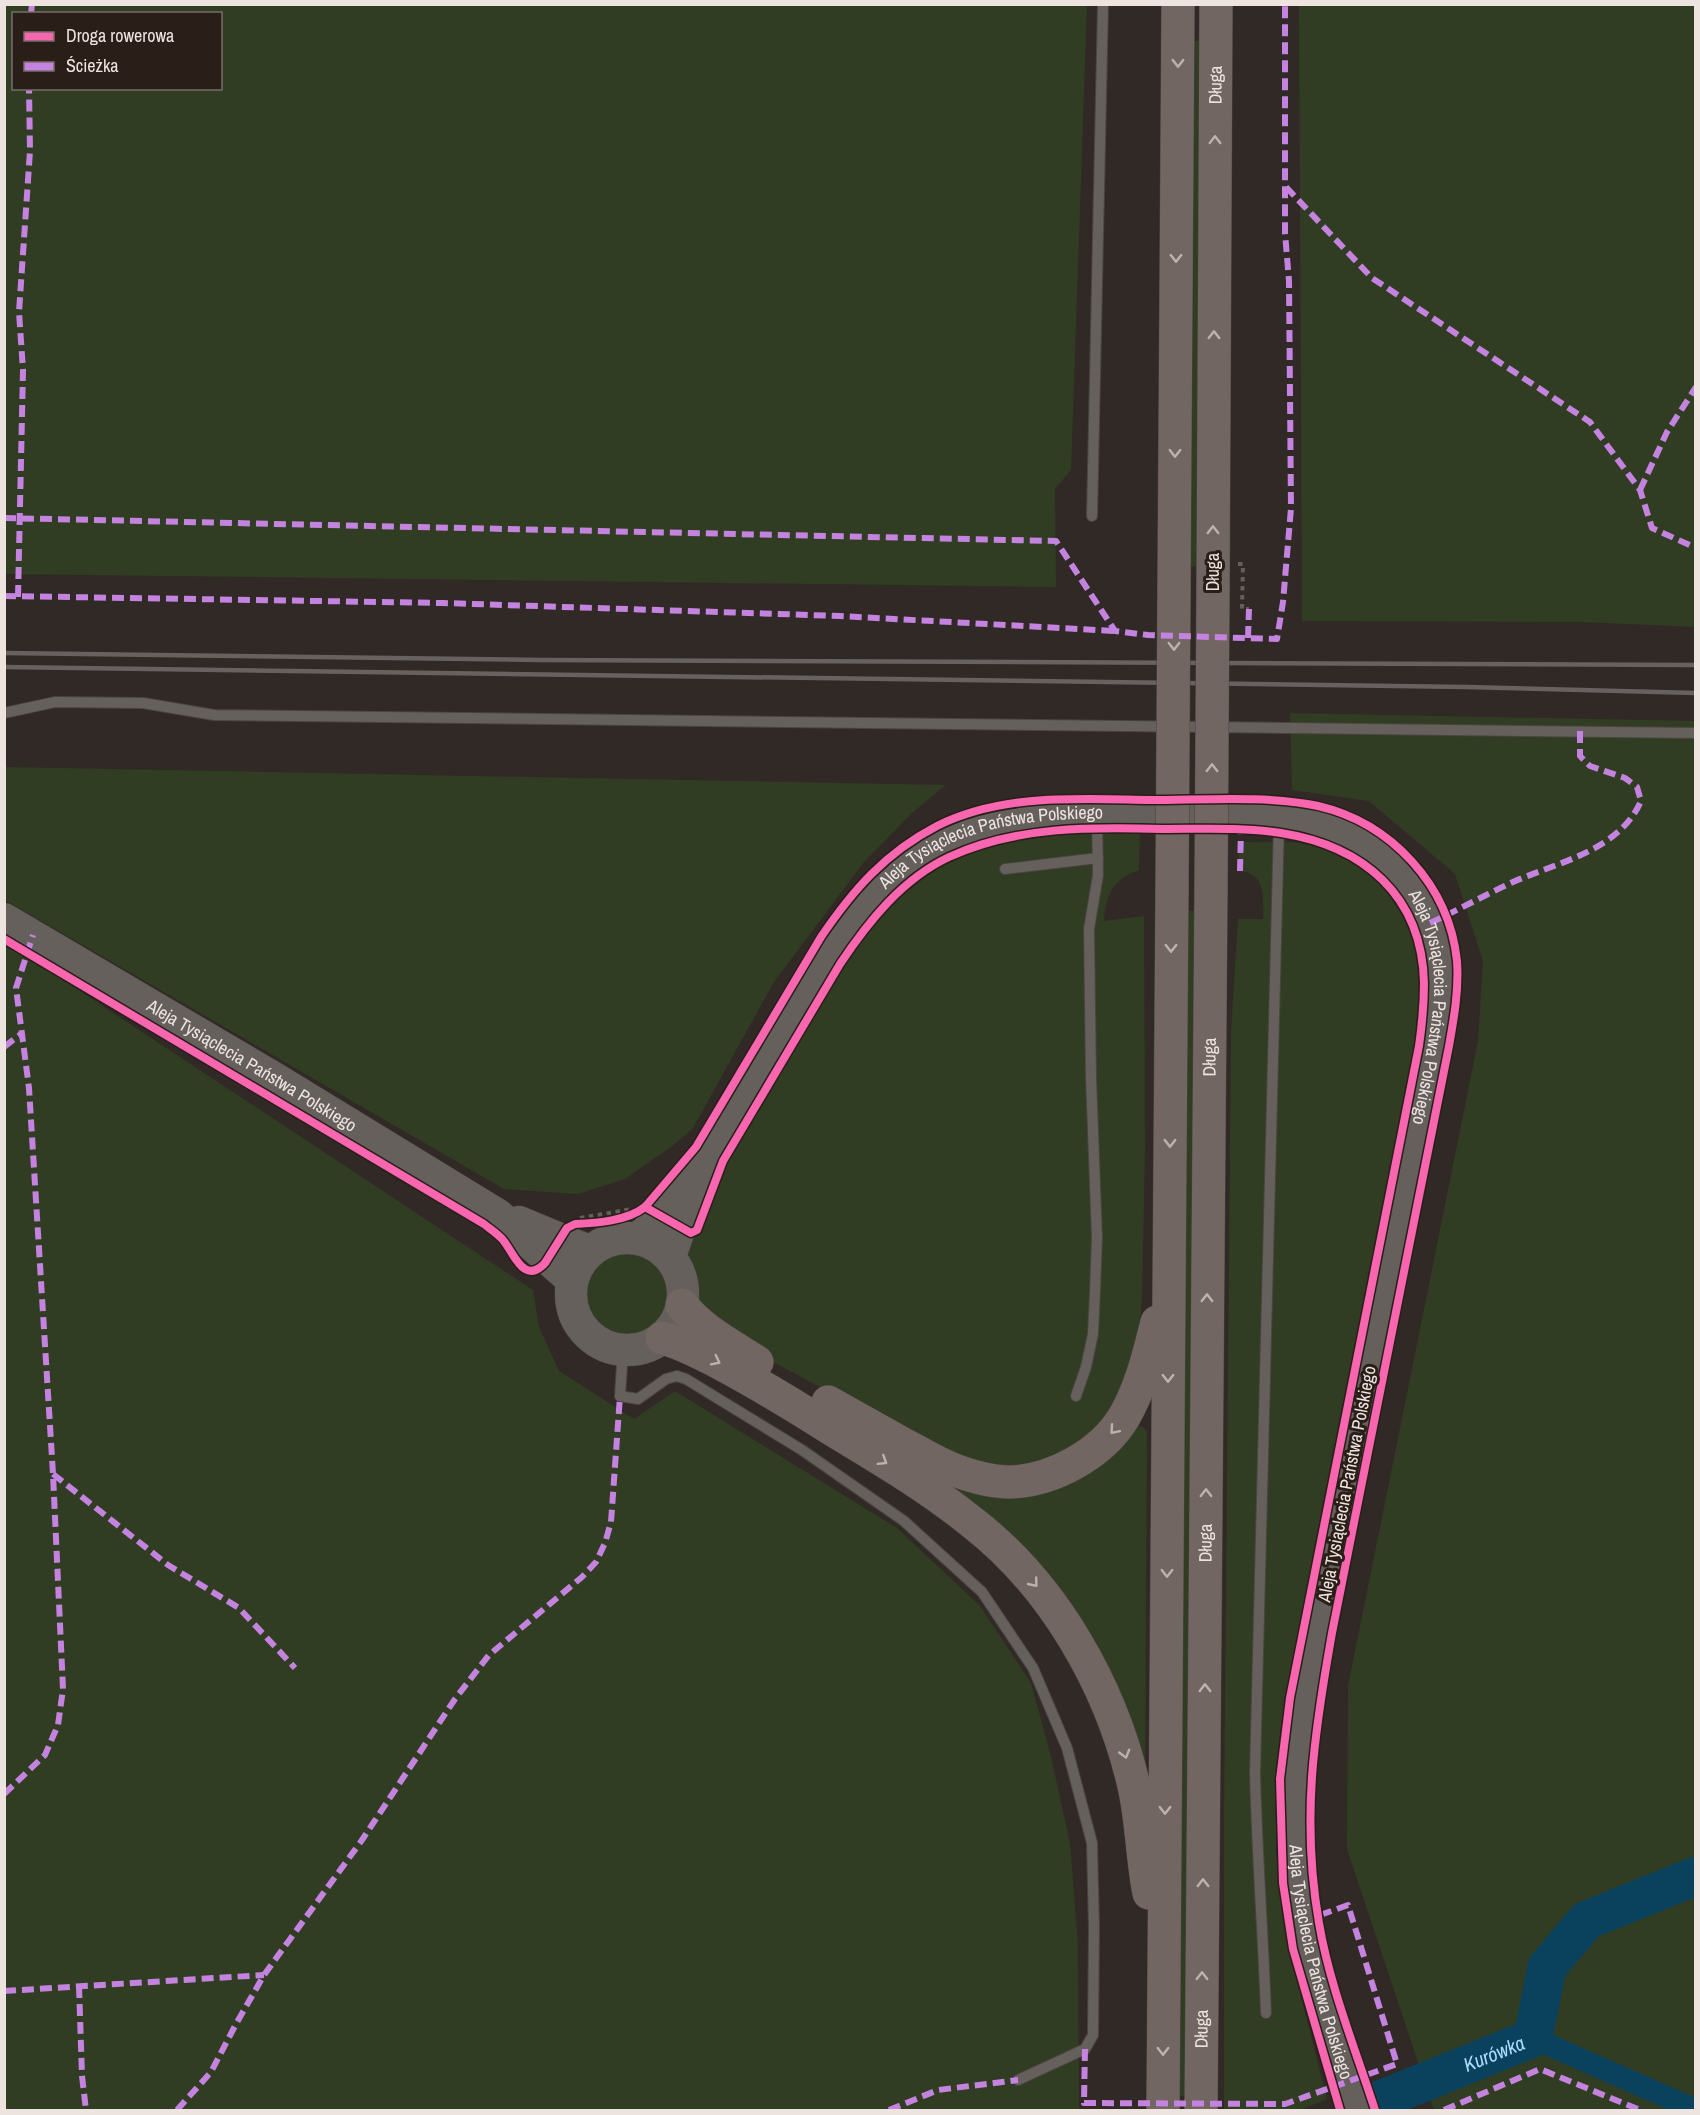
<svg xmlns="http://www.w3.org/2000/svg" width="1700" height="2115" viewBox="0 0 1700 2115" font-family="'Archivo Narrow',sans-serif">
<rect width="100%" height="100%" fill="#312926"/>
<g fill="#313d23" fill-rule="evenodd">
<path d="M 5,4 L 1087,5 L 1071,470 L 1055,489 L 1056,587 L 5,574 ZM 14,14 L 220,14 L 220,88 L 14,88 Z"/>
<polygon points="1299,5 1695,5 1695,627 1582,622 1302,621"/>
<polygon points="1192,41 1201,41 1197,566 1190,567"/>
<polygon points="1290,713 1695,721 1695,2110 1434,2110 1347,1849 1348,1686 1478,1041 1483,961 1455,874 1369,801 1292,790"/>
<polygon points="5,767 946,785 912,813 864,862 774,982 693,1128 671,1147 625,1179 578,1194 504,1189 5,900"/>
<path d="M 1140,832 L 1139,870 C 1113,879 1106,894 1104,921 L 1144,916 L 1145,1150 L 1142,1299 L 1140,1322 L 1134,1354 L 1111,1413 L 1084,1442 L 1032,1467 L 981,1465 L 870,1414 L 751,1350 L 690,1294 L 689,1281 L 682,1256 L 688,1235 L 696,1234 L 701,1231 C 710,1207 717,1181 728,1158 C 745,1125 767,1093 786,1060 C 830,984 875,893 960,856 C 1017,832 1079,833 1140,832 Z"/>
<path d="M 1239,842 C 1266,842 1295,840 1322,847 C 1344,853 1367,869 1382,887 C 1426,937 1422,990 1415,1052 L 1299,1628 L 1279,1741 L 1276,1785 L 1276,1850 L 1282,1910 L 1290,1953 L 1327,2099 L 1301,2110 L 1224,2110 L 1224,1815 L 1231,1032 L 1238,919 L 1263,919 C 1263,898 1267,873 1239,871 Z"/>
<polygon points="1186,911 1195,911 1185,2096 1179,2096"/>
<polygon points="4,944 36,962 533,1290 539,1327 559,1371 634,1419 675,1391 897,1528 980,1606 1031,1683 1050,1752 1070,1843 1078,1945 1079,2110 5,2110"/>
<circle cx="626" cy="1294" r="45"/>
<polygon points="793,1392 994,1493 1135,1425 1143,1427 1147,1432 1145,1778 1054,1593"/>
</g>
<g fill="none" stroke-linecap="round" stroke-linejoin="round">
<polyline stroke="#0a425e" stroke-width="22" points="1533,2038 1696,2110"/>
<path stroke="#0a425e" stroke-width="39" id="s1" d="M 1355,2110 L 1533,2038 L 1547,1967 L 1587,1920 L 1696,1876"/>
<defs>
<g id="lane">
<polyline points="1092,516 1103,4"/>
<polyline points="4,713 55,702 143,703 214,715 1696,733"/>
<polyline points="1005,869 1098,858"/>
<polyline points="623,1350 620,1396 638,1399 666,1379 677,1376 686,1379 802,1450 904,1521 982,1592 1033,1668 1067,1748 1092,1843 1094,1928 1093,2035 1085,2049 1018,2080"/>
<polyline points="1076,1396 1086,1367 1093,1334 1095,1291 1097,1238 1091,1078 1089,929 1098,875 1097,815"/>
<path d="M 1266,2013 C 1263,1933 1257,1853 1255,1773 L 1279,822"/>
</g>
<g id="secondary">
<path id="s2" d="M 4,919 L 274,1078 L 498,1215 L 572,1280"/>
<polyline points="519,1222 589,1251"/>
<circle cx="627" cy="1294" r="56"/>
<polyline points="638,1238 647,1231 689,1180"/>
<path id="s3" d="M 670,1256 C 682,1223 693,1188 709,1156 C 718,1139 729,1122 739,1105 C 758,1072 777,1040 797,1008 C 829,954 862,895 913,858 C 982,808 1080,811 1161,814 C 1187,815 1213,816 1239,817 C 1268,818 1299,818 1327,827 C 1397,847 1440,913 1440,984 C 1441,1012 1434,1040 1430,1067 L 1314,1651 C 1306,1699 1297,1746 1295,1795 C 1290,1905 1324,2008 1357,2110"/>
</g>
<g id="highway">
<polyline points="1174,588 1178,4"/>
<path id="s4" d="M 1213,589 L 1216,4"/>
<path d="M 682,1305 C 701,1330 731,1345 757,1362"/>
<path d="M 662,1338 C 682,1343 698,1352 716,1361 C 756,1382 795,1406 833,1430 C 881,1459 930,1488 973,1523 C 1054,1586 1111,1686 1134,1786 C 1142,1821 1142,1858 1149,1893"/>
<path d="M 828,1402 C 853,1416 878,1430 903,1444 C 919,1452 935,1462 952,1469 C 970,1476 990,1482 1010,1482 C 1052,1481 1102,1454 1124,1417 C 1141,1388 1149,1354 1157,1322"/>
<polyline points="1163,2110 1172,890"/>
<path id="s5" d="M 1201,2110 L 1211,890"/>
</g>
</defs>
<use href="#lane" stroke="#4b4442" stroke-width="12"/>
<use href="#secondary" stroke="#4b4442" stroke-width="33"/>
<use href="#highway" stroke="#4b4442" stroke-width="34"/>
<g stroke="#645f5c" stroke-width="4" stroke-dasharray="4.5 4.5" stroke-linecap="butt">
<polyline points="1238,564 1243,564 1242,609 1249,609"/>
<polyline points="580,1218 632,1209"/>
</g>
<use href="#lane" stroke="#66605d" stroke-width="10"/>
<use href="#secondary" stroke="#66605d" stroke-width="32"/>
<use href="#highway" stroke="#726662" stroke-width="33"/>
<g stroke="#67615f" stroke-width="4.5">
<polyline points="4,653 541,660 1696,665"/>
<polyline points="4,667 1466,687 1696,693"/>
</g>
<defs>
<g id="highway-bridge">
<polyline points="1172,890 1174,588"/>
<polyline points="1211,890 1213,589"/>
</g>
</defs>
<use href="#highway-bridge" stroke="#4b4442" stroke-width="34" stroke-linecap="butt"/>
<use href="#highway-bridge" stroke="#726662" stroke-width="33"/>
<g stroke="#c483df" stroke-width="6" stroke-dasharray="12 6" stroke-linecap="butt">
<polyline points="31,14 32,4"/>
<polyline points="1286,187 1372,278 1590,422 1640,490 1652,528 1696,548"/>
<polyline points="1640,490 1667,432 1696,387"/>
<polyline points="4,518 1056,541 1115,631 1148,635 1277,639 1283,602 1291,508 1289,281 1285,233 1285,4"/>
<polyline points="4,596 443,603 840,616 1115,631"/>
<polyline points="18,597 23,370 19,312 30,151 29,88"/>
<polyline points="1248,638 1249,609"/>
<polyline points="1240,871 1241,830"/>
<path d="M 1430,923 C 1458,910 1485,895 1513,882 C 1558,862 1619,851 1641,801 L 1637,787 L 1625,778 L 1590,766 L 1580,756 L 1580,731"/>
<polyline points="4,1047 21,1034"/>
<polyline points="53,1474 168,1565 239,1608 295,1668"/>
<polyline points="4,1794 45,1755 58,1725 63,1689 53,1474 29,1088 16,988 33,935"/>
<polyline points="79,1986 82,2076 86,2110"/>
<polyline points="4,1991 264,1975"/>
<polyline points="1085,2049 1084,2103 1285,2104 1397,2064 1348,1905 1323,1914"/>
<polyline points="177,2110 211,2072 236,2024 264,1975 362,1840 455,1699 489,1655 582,1577 596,1562 605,1543 611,1522 620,1396"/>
<polyline points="889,2110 938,2090 1018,2080"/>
<polyline points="1444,2110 1540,2069 1640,2110"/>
</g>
<defs>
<g id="cycleway">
<path d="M 4,939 L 484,1224 C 490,1229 498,1234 503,1240 C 514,1253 524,1286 545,1263 L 567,1228 L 575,1224 C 597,1223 627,1221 645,1207 L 696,1147 L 821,937 C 853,890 885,853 937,826 C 1003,793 1079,799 1151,800 C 1202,800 1268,795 1318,806 C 1391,823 1449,885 1457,961 C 1459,990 1454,1018 1449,1046 L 1332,1633 C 1314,1734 1301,1819 1319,1923 C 1329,1984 1356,2051 1375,2110"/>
<path d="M 645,1207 L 691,1233 L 697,1230 L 723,1161 L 840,964 C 868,922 902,879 949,857 C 1016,826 1091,827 1163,829 C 1202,829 1243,827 1281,833 C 1363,846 1422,895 1424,983 C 1424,1004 1422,1025 1419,1046 L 1290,1698 L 1280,1779 L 1283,1883 L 1293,1949 L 1340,2110"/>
</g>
</defs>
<use href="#cycleway" stroke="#2a1e18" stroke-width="11"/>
<use href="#cycleway" stroke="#f766af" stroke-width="8"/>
</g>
<defs><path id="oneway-chevron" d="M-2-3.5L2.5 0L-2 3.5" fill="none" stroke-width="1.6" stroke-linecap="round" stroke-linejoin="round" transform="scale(1.5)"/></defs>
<g stroke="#bcb2ae">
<use href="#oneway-chevron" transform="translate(1178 63) rotate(90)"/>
<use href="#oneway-chevron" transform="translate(1215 140) rotate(-90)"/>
<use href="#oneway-chevron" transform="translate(1176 258) rotate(90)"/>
<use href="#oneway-chevron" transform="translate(1214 335) rotate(-90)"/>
<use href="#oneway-chevron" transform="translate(1175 453) rotate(90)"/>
<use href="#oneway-chevron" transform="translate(1213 530) rotate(-90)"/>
<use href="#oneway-chevron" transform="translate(1174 646) rotate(90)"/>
<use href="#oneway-chevron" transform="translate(1212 768) rotate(-90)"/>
<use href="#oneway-chevron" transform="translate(1171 948) rotate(90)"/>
<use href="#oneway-chevron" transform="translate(1170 1143) rotate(90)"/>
<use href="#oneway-chevron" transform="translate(1207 1298) rotate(-90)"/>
<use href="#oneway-chevron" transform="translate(716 1361) rotate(27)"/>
<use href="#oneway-chevron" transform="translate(1168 1378) rotate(90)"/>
<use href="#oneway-chevron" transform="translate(1114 1430) rotate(131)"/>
<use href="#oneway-chevron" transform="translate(883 1461) rotate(32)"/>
<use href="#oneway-chevron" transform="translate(1206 1493) rotate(-90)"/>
<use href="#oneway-chevron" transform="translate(1167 1573) rotate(90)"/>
<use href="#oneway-chevron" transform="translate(1034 1583) rotate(51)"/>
<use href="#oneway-chevron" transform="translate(1205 1688) rotate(-90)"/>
<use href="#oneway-chevron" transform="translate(1125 1754) rotate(74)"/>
<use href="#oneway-chevron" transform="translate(1165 1810) rotate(90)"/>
<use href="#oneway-chevron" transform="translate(1203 1883) rotate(-90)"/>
<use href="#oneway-chevron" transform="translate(1202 1976) rotate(-90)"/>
<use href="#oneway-chevron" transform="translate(1163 2051) rotate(90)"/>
</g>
<g text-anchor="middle" stroke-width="6" stroke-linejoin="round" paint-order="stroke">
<g font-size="18" fill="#ede4e0" stroke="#2a1e18">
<text dy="6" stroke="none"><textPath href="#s4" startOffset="504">Długa</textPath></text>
<text transform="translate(1213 572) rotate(-90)" y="6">Długa</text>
<text dy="6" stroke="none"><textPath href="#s3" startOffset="549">Aleja Tysiąclecia Państwa Polskiego</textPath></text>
<text dy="6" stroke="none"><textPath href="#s3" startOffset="1124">Aleja Tysiąclecia Państwa Polskiego</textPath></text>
<text dy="6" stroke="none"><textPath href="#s5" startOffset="1053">Długa</textPath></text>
<text dy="6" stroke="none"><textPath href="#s2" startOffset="288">Aleja Tysiąclecia Państwa Polskiego</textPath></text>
<text transform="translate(1347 1484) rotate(-79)" y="6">Aleja Tysiąclecia Państwa Polskiego</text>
<text dy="6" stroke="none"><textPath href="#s5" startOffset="567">Długa</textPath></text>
<text dy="6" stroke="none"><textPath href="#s3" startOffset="2096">Aleja Tysiąclecia Państwa Polskiego</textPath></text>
<text dy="6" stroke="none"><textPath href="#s5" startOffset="81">Długa</textPath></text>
</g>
<g font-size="20" font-style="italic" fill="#addbfc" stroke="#2a1e18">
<text dy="7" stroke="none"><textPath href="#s1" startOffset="150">Kurówka</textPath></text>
</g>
</g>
<rect width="1700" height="2115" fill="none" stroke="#ede4e0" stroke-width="12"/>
<rect x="12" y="12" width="210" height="78" fill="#2a1e18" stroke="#786d68" stroke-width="1.5"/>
<rect x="24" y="32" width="30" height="9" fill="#f766af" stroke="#786d68" stroke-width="1.5"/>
<text x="66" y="42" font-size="18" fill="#ede4e0">Droga rowerowa</text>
<rect x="24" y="62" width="30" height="9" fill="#c483df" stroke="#786d68" stroke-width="1.5"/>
<text x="66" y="72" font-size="18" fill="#ede4e0">Ścieżka</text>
</svg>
